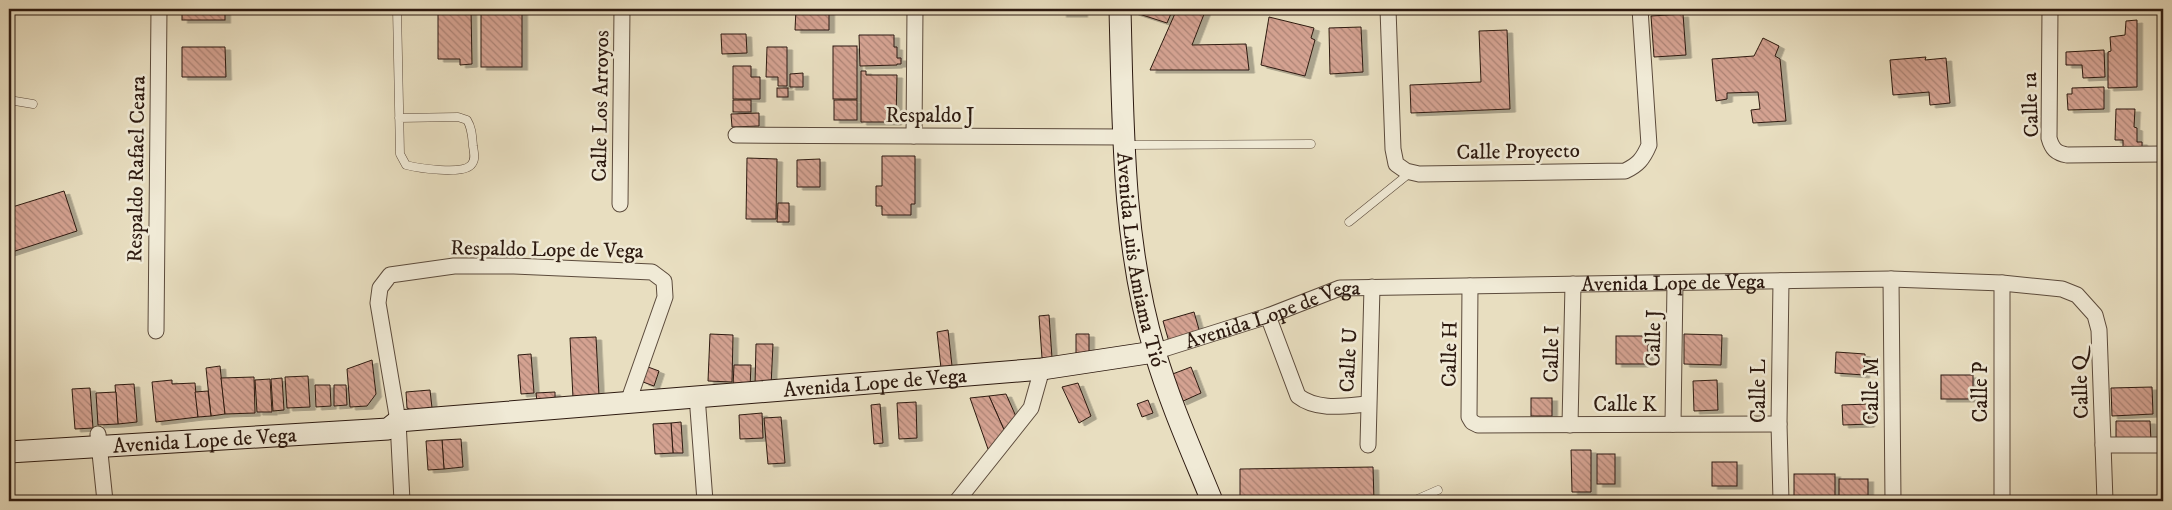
<svg xmlns="http://www.w3.org/2000/svg" width="2172" height="510" viewBox="0 0 2172 510" font-family="'IM FELL DW Pica',serif">
<defs>
<pattern id="building-back-hatch" width="6" height="6" patternUnits="userSpaceOnUse" patternTransform="scale(1.25)"><rect width="6" height="6" fill="#d4a291"/><path d="M-1 5l2 2M0 0l6 6M5-1l2 2" fill="none" stroke="#ac8375"/></pattern>
<filter id="shadow"><feDropShadow dx="5.5" dy="3" stdDeviation="0" flood-color="#0004"/></filter>
</defs>
<rect width="100%" height="100%" fill="#e8dec0"/>
<filter id="stains"><feTurbulence type="fractalNoise" baseFrequency=".004" numOctaves="4"/><feColorMatrix values="0 0 0 0 .2 0 0 0 0 .09 0 0 0 0 .02 0 0 0 .5 -.17"/></filter>
<radialGradient id="worn" r=".72"><stop offset=".6" stop-color="#630" stop-opacity="0"/><stop offset="1" stop-color="#630" stop-opacity=".3"/></radialGradient>
<g fill="url(#building-back-hatch)" stroke="#2d1a10" filter="url(#shadow)">
<rect x="182" y="9" width="43" height="11"/>
<polygon points="438,9 471,9 472,64 460,65 460,59 438,59"/>
<rect x="481" y="9" width="41" height="58"/>
<polygon points="796,9 829,9 829,30 795,30"/>
<rect x="1061" y="9" width="21" height="5"/>
<polygon points="1134,9 1173,9 1167,23 1133,12"/>
<polygon points="1177,9 1206,9 1192,45 1246,44 1249,70 1150,70"/>
<polygon points="1683,14 1686,55 1654,57 1651,16"/>
<polygon points="1269,17 1314,28 1311,38 1315,40 1305,76 1261,65"/>
<polygon points="2137,20 2137,87 2108,88 2108,52 2111,51 2110,37 2125,35 2126,21"/>
<polygon points="1361,27 1363,72 1330,74 1329,28"/>
<polygon points="1507,30 1510,109 1411,113 1410,85 1481,82 1479,31"/>
<polygon points="721,34 746,34 747,53 722,54"/>
<polygon points="859,35 894,35 894,47 897,47 897,58 901,58 901,64 897,64 897,65 860,66"/>
<polygon points="1763,38 1779,46 1775,56 1780,59 1786,121 1753,123 1751,110 1760,109 1758,92 1727,93 1727,99 1716,101 1712,59 1754,56"/>
<rect x="833" y="46" width="24" height="53"/>
<polygon points="182,47 225,47 226,77 182,77"/>
<polygon points="767,47 787,47 787,86 778,86 778,77 766,77"/>
<polygon points="2104,50 2105,77 2083,78 2082,65 2066,65 2066,52"/>
<polygon points="1926,57 1925,60 1946,58 1950,103 1930,105 1929,92 1893,95 1890,60"/>
<polygon points="733,66 751,66 751,77 760,77 760,99 733,99"/>
<polygon points="861,71 866,71 866,75 897,75 896,122 861,122"/>
<polygon points="803,73 803,87 790,87 790,74"/>
<polygon points="2104,87 2104,109 2068,110 2067,94 2072,94 2072,88"/>
<rect x="777" y="88" width="11" height="9"/>
<rect x="733" y="100" width="18" height="12"/>
<rect x="834" y="100" width="23" height="20"/>
<polygon points="2116,109 2135,109 2134,127 2137,128 2137,142 2142,142 2142,152 2123,152 2123,140 2115,140"/>
<polygon points="759,113 759,126 732,127 731,114"/>
<polygon points="882,156 915,156 915,204 911,204 911,215 882,215 882,206 876,206 876,186 882,186"/>
<polygon points="747,158 777,159 776,219 746,219"/>
<polygon points="820,159 820,187 797,187 797,160"/>
<polygon points="64,191 77,231 9,253 9,208"/>
<polygon points="778,203 789,203 789,222 777,222"/>
<polygon points="1194,312 1200,333 1169,342 1163,321"/>
<polygon points="1049,315 1052,358 1042,358 1039,316"/>
<polygon points="948,330 952,366 941,368 937,332"/>
<polygon points="710,334 733,335 732,382 708,381"/>
<polygon points="1076,334 1089,334 1089,355 1076,356"/>
<polygon points="1684,334 1722,335 1721,365 1684,364"/>
<rect x="1616" y="336" width="32" height="28"/>
<polygon points="596,337 599,396 573,398 570,338"/>
<polygon points="756,344 773,344 771,386 755,385"/>
<polygon points="1836,352 1865,354 1864,375 1835,373"/>
<polygon points="531,354 534,393 521,394 518,355"/>
<polygon points="372,360 376,394 367,406 350,407 347,369"/>
<polygon points="734,365 751,365 750,387 733,387"/>
<polygon points="220,366 225,414 211,416 206,368"/>
<polygon points="648,367 659,371 654,386 643,382"/>
<polygon points="1191,367 1201,393 1181,402 1170,375"/>
<rect x="1941" y="375" width="32" height="24"/>
<polygon points="308,376 310,407 287,408 285,377"/>
<polygon points="254,377 255,413 225,414 221,378"/>
<polygon points="282,378 284,410 273,411 271,379"/>
<polygon points="270,379 272,412 257,412 255,380"/>
<polygon points="172,380 172,384 195,383 198,417 156,422 152,382"/>
<polygon points="1717,380 1718,410 1694,411 1693,381"/>
<polygon points="1078,383 1091,416 1079,423 1062,387"/>
<polygon points="134,384 137,422 118,424 115,385"/>
<polygon points="315,385 330,385 331,406 316,407"/>
<polygon points="334,385 346,385 347,405 334,406"/>
<polygon points="2152,387 2153,414 2112,416 2111,388"/>
<polygon points="90,388 93,428 75,429 72,389"/>
<polygon points="430,390 432,408 411,410 407,408 406,392"/>
<polygon points="208,391 211,416 198,417 195,392"/>
<polygon points="116,392 118,424 98,425 96,393"/>
<polygon points="555,392 555,400 537,401 536,393"/>
<polygon points="1006,394 1018,421 1005,432 989,396"/>
<polygon points="989,396 1005,432 988,449 970,398"/>
<rect x="1531" y="398" width="21" height="18"/>
<polygon points="1148,400 1153,413 1142,417 1137,404"/>
<polygon points="916,402 917,438 899,439 897,403"/>
<polygon points="880,404 883,443 874,444 871,405"/>
<polygon points="1868,404 1869,424 1843,425 1842,405"/>
<polygon points="762,413 763,438 740,439 739,415"/>
<polygon points="781,417 785,463 768,464 764,418"/>
<polygon points="2116,421 2150,421 2151,441 2116,442"/>
<polygon points="681,422 683,453 673,453 671,423"/>
<polygon points="671,423 673,453 655,454 653,424"/>
<polygon points="461,439 463,467 444,469 442,440"/>
<polygon points="442,440 444,469 428,470 426,441"/>
<polygon points="1571,450 1591,450 1591,492 1572,492"/>
<rect x="1597" y="454" width="18" height="30"/>
<rect x="1712" y="462" width="25" height="24"/>
<polygon points="1373,467 1374,501 1254,501 1254,499 1240,499 1240,469"/>
<rect x="1794" y="474" width="41" height="22"/>
<rect x="1839" y="479" width="29" height="22"/>
</g>
<g fill="none" stroke-linecap="round" stroke-linejoin="round">
<defs>
<g id="lane">
<path d="M 397,9 L 400,154 L 406,165 C 418,168 462,175 471,165 C 476,160 474,153 473,146 C 472,136 472,128 467,120 L 458,117 L 399,118"/>
<polyline points="9,100 33,104"/>
<polyline points="1125,145 1311,144"/>
<polyline points="1349,222 1411,172"/>
<polyline points="1413,501 1438,490"/>
</g>
<g id="street">
<path d="M 1388,9 L 1393,149 L 1396,164 L 1406,171 L 1419,174 L 1625,171 C 1638,165 1643,159 1649,145 L 1640,9"/>
<path d="M 2050,9 L 2049,138 C 2052,149 2056,153 2067,155 L 2163,154"/>
<polyline points="736,135 1124,137"/>
<polyline points="914,136 915,9"/>
<polyline points="620,204 622,9"/>
<polyline points="1891,279 1893,501"/>
<polyline points="1781,281 1779,424 1781,501"/>
<polyline points="2002,283 2002,501"/>
<polyline points="1470,286 1469,417 1472,422 1478,425 1779,424"/>
<path d="M 1268,316 L 1298,396 C 1317,411 1345,406 1367,404"/>
<polyline points="156,331 159,9"/>
<path id="s1" d="M 1154,352 L 1268,316 L 1340,288 L 1891,279 L 2002,283 L 2062,289 L 2077,295 L 2095,315 L 2099,330 L 2105,501"/>
<polyline points="697,396 705,501"/>
<polyline points="1673,424 1675,283"/>
<polyline points="1570,425 1573,284"/>
<polyline points="98,434 105,501"/>
<polyline points="1368,445 1372,287"/>
<polyline points="2103,445 2163,445"/>
<polyline points="402,501 398,421 378,303 380,288 390,275 454,266 514,266 652,272 664,281 665,297 628,402"/>
<polyline points="957,501 1031,408 1042,369"/>
</g>
<g id="secondary">
<path id="s2" d="M 1120,9 C 1123,122 1122,243 1155,352 C 1170,403 1192,452 1212,501"/>
<path id="s3" d="M 9,452 L 388,429 L 398,421 L 1042,369 L 1154,352"/>
</g>
</defs>
<use href="#lane" stroke="#5c4b3c" stroke-width="9"/>
<use href="#street" stroke="#5c4b3c" stroke-width="17"/>
<use href="#secondary" stroke="#2d1a10" stroke-width="23"/>
<use href="#lane" stroke="#f0ead6" stroke-width="8"/>
<use href="#street" stroke="#f0ead6" stroke-width="15"/>
<use href="#secondary" stroke="#f0ead6" stroke-width="21"/>
</g>
<g text-anchor="middle" stroke-width="5" stroke-linejoin="round" paint-order="stroke">
<g font-size="21" fill="#2d1a10" stroke="#f0ead6">
<text transform="translate(2030 105) rotate(-92)" y="7">Calle 1a</text>
<text transform="translate(600 106) rotate(-89)" y="7">Calle Los Arroyos</text>
<text x="930" y="122">Respaldo J</text>
<text transform="translate(1518 151) rotate(-1)" y="7">Calle Proyecto</text>
<text transform="translate(136 169) rotate(-89)" y="7">Respaldo Rafael Ceara</text>
<text transform="translate(547 249) rotate(1)" y="7">Respaldo Lope de Vega</text>
<text dy="7" stroke="none"><textPath href="#s2" startOffset="252">Avenida Luis Amiama Tió</textPath></text>
<text dy="7" stroke="none"><textPath href="#s1" startOffset="530">Avenida Lope de Vega</textPath></text>
<text dy="7" stroke="none"><textPath href="#s1" startOffset="125">Avenida Lope de Vega</textPath></text>
<text transform="translate(1653 338) rotate(-89)" y="7">Calle J</text>
<text transform="translate(1449 354) rotate(-89)" y="7">Calle H</text>
<text transform="translate(1551 354) rotate(-89)" y="7">Calle I</text>
<text transform="translate(1348 360) rotate(-87)" y="7">Calle U</text>
<text dy="7" stroke="none"><textPath href="#s3" startOffset="871">Avenida Lope de Vega</textPath></text>
<text transform="translate(2080 387) rotate(-92)" y="7">Calle Q</text>
<text transform="translate(1758 391) rotate(-90)" y="7">Calle L</text>
<text transform="translate(1871 391) rotate(-90)" y="7">Calle M</text>
<text transform="translate(1980 392) rotate(-90)" y="7">Calle P</text>
<text x="1625" y="411">Calle K</text>
<text dy="7" stroke="none"><textPath href="#s3" startOffset="196">Avenida Lope de Vega</textPath></text>
</g>
</g>
<rect width="2172" height="510" fill="none" stroke="#e8dec0" stroke-width="30"/>
<rect x="10" y="10" width="2152" height="490" fill="none" stroke="#2d1a10" stroke-width="2.5"/>
<rect x="15" y="15" width="2142" height="480" fill="none" stroke="#2d1a10"/>
<rect width="100%" height="100%" filter="url(#stains)"/>
<rect width="100%" height="100%" fill="url(#worn)"/>
</svg>
